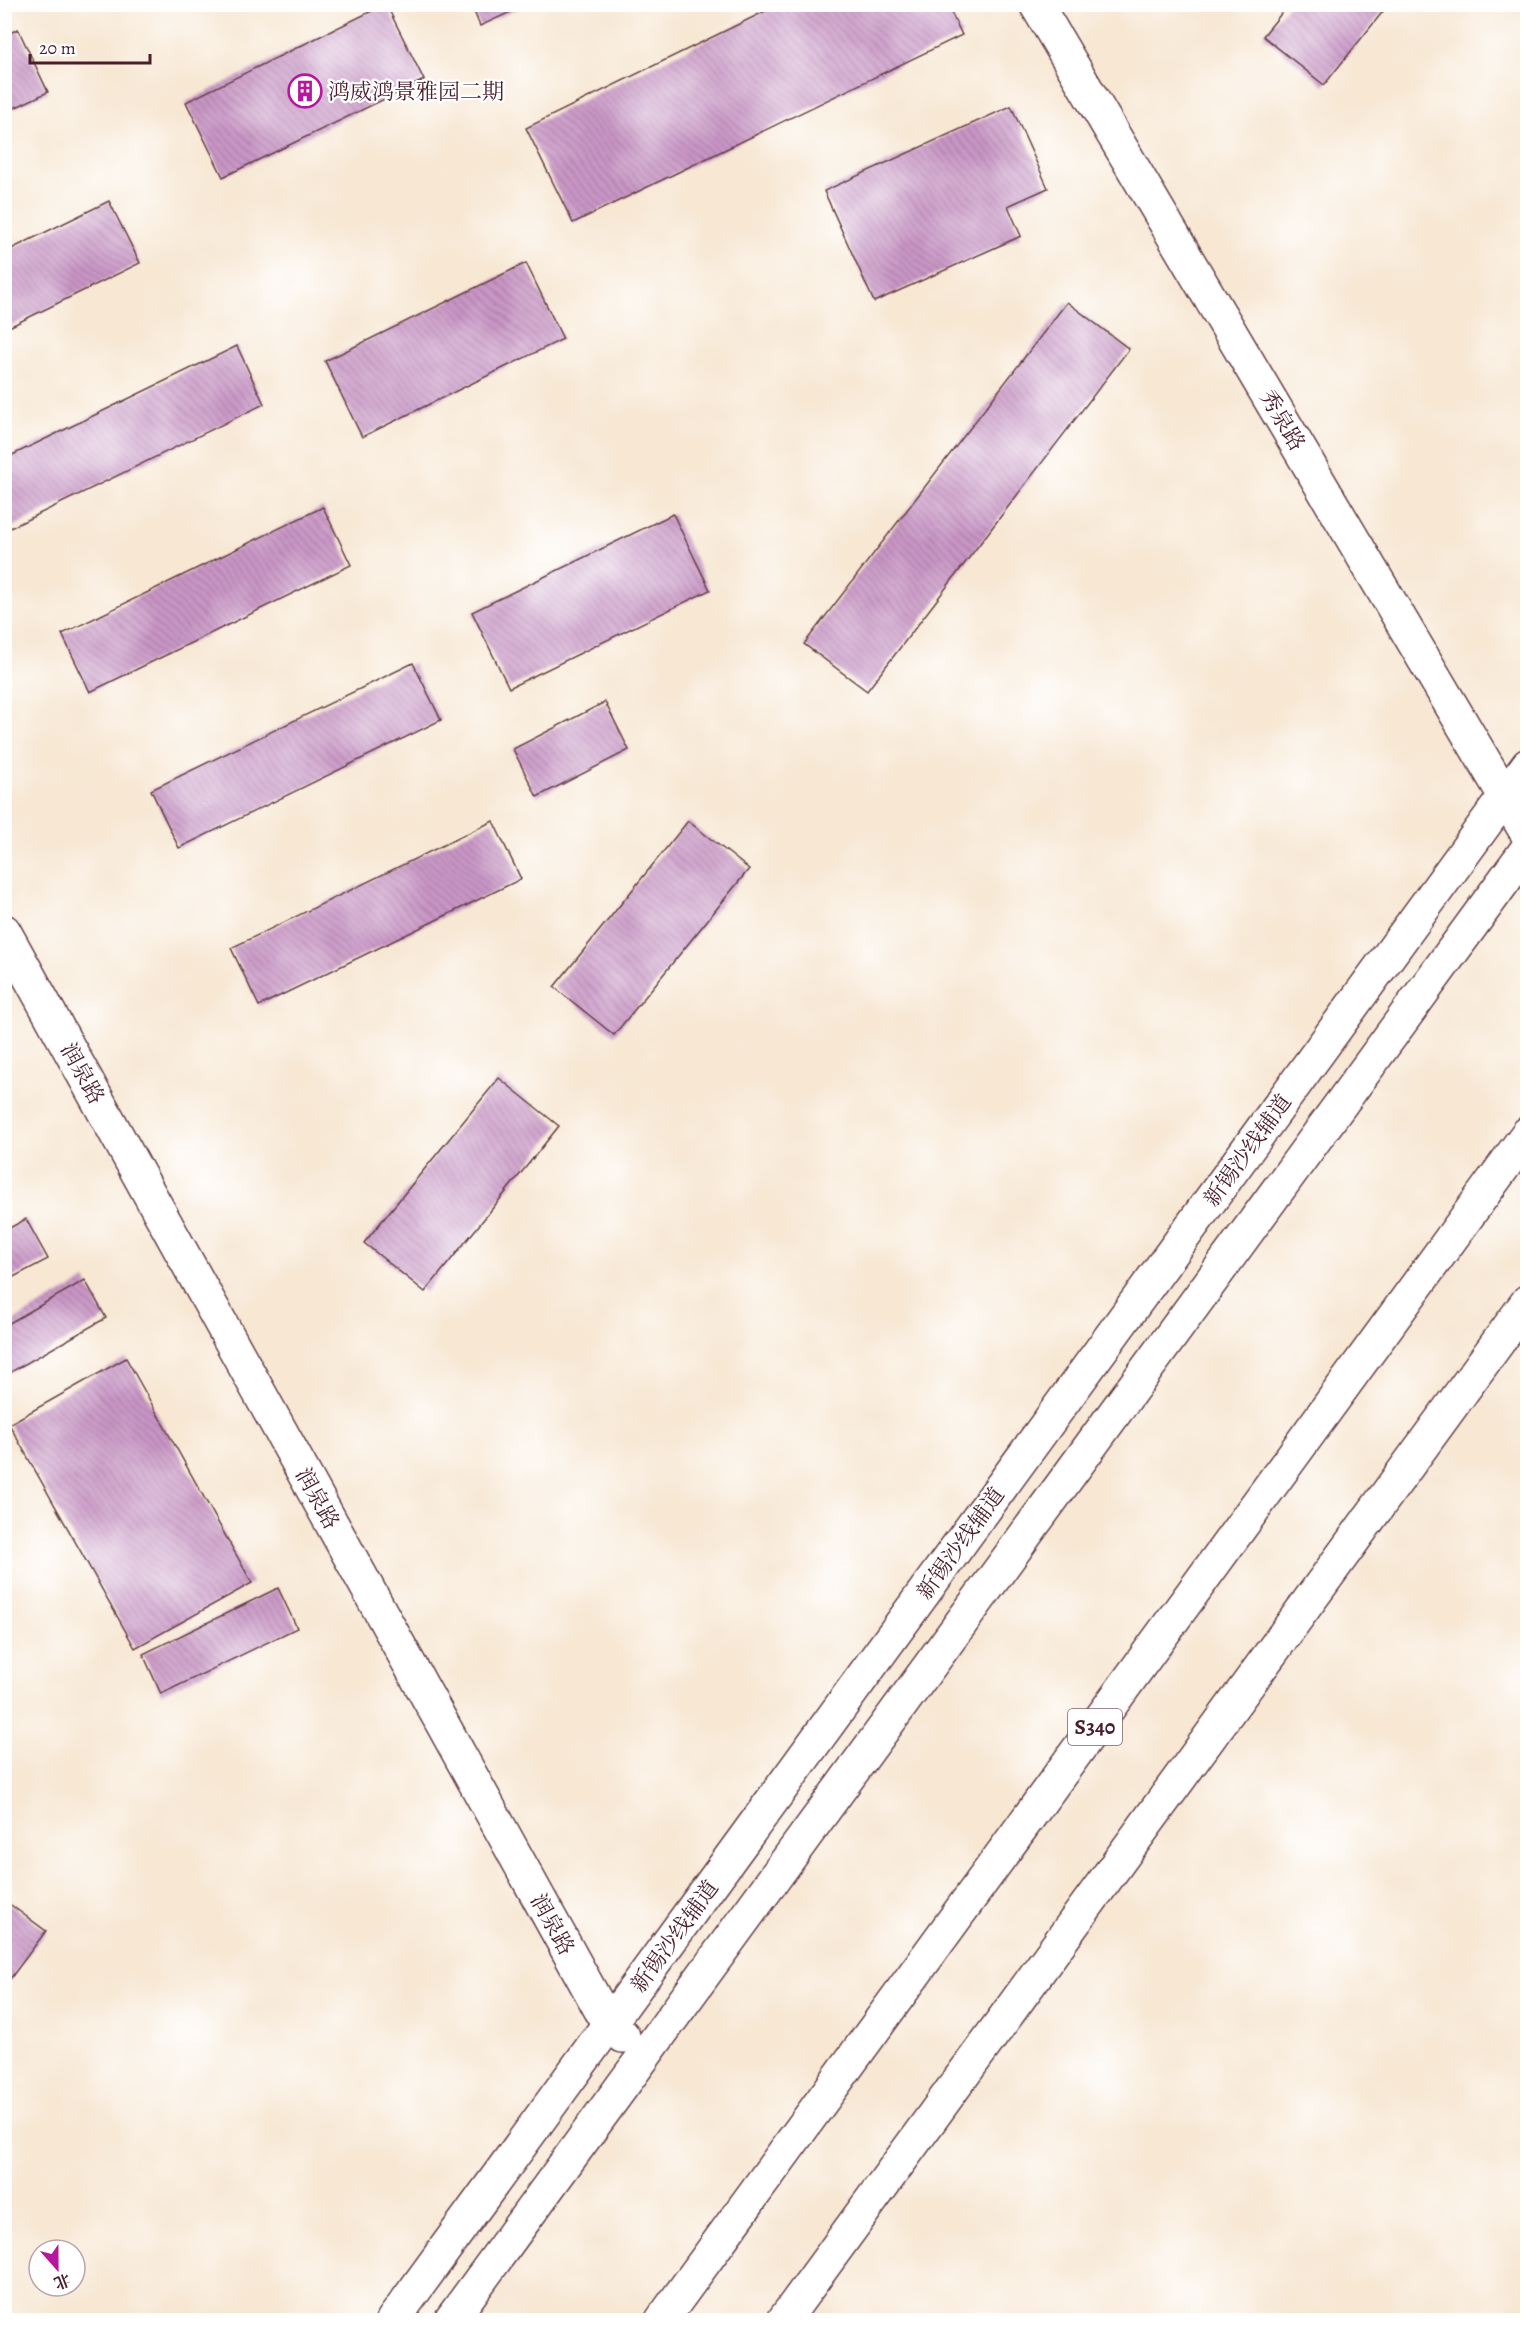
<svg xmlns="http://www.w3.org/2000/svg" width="1532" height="2325" viewBox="0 0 1532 2325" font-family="Alegreya,'Noto Serif SC',serif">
<defs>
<pattern id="building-back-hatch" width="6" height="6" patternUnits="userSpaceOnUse" patternTransform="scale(1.5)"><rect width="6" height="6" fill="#c996c6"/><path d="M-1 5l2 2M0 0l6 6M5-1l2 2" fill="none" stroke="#a57aa1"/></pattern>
</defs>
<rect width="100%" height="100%" fill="#fff"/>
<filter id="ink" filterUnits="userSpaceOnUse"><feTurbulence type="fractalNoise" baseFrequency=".0167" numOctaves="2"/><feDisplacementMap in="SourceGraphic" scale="12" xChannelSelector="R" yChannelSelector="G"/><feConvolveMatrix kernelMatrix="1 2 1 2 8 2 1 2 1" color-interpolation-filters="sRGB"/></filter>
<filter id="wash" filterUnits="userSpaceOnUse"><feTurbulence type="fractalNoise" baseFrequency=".008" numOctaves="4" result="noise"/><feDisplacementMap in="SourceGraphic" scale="24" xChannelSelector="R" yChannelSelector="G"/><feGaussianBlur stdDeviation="1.35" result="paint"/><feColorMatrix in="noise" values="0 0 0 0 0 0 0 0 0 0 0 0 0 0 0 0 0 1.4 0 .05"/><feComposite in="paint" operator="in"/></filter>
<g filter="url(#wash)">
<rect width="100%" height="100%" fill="#f7e7d3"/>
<g id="blocks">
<g fill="url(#building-back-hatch)">
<polygon points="386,4 424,80 223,177 186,102"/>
<polygon points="471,4 528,4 480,26"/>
<polygon points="780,4 947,4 962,35 573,223 526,128"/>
<polygon points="1289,4 1389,4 1324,85 1263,36"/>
<polygon points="18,29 48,92 4,113 4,36"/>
<polygon points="1011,106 1048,188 1008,206 1021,236 874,302 824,191"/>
<polygon points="109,201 140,263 5,329 5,252"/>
<polygon points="526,263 563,339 362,437 325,361"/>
<polygon points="1067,302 1129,349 867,691 804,644"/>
<polygon points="237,346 264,404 4,531 4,459"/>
<polygon points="323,507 351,565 90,692 62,634"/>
<polygon points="673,514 710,590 509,688 472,612"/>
<polygon points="413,663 441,720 179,848 151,790"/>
<polygon points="605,702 629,750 537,797 513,749"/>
<polygon points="493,821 521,879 259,1006 231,948"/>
<polygon points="688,821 749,869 614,1035 554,987"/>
<polygon points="499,1078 559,1126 425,1292 364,1243"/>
<polygon points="26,1219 48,1259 4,1282 4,1231"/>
<polygon points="85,1280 106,1318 4,1376 4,1326"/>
<polygon points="126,1358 252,1583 135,1648 9,1424"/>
<polygon points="278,1588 297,1628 161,1694 143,1654"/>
<polygon points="4,1900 46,1931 4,1987"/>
</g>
</g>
</g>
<g filter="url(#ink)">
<use href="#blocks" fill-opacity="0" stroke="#643d44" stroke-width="1.5"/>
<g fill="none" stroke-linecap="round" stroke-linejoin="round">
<defs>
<g id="minor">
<polyline points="1036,4 1528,835"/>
<polyline points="4,931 609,2025 623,2036"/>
<polyline points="393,2320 1528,765"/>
<polyline points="451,2320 1528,848"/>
</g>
<g id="major">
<polyline points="662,2320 1528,1133"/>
<polyline points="784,2320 1528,1301"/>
</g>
</defs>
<use href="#minor" stroke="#643d44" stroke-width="36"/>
<use href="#major" stroke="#643d44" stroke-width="36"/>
<use href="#minor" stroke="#fff" stroke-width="33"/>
<use href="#major" stroke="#fff" stroke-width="33"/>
</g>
</g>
<defs>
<symbol id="building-ring" viewBox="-11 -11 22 22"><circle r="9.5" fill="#fff" stroke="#b5179e" stroke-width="1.5"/><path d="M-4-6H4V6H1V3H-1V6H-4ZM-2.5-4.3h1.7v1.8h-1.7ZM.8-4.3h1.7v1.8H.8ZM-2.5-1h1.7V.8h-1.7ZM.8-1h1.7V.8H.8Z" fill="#b5179e"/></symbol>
</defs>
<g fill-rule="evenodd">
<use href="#building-ring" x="286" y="72" width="38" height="38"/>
</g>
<g text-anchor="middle" stroke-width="4.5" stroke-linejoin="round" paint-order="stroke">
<rect fill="#fff" stroke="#80626b" stroke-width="1.5" x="1068" y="1709" width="54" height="36" rx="4.5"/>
<g font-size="21" font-weight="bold" fill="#4a1f2b">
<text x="1095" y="1734">S340</text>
</g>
<g font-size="22" fill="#4a1f2b" stroke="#fff" text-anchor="start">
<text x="328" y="99">鸿威鸿景雅园二期</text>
</g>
<g font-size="22" fill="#4a1f2b" stroke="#fff">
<text transform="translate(1283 420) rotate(59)" y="8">秀泉路</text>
<text transform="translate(83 1073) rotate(61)" y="8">润泉路</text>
<text transform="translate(1247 1150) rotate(-54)" y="8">新锡沙线辅道</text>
<text transform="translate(318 1498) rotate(61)" y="8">润泉路</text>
<text transform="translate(960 1543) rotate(-54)" y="8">新锡沙线辅道</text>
<text transform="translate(553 1924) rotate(61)" y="8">润泉路</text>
<text transform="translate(674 1936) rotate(-54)" y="8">新锡沙线辅道</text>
</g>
</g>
<rect width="1532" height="2325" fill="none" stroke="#fff" stroke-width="24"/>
<g transform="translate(57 2268) rotate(159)"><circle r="28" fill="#ffffff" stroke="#b7a5aa" stroke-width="1.5"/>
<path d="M0-4.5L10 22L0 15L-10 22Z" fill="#b5179e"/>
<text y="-9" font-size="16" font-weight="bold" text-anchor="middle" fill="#4a1f2b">北</text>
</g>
<path d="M30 54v9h120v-9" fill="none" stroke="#4a1f2b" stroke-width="3"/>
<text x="39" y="54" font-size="18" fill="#4a1f2b" stroke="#ffffff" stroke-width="4.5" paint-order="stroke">20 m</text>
</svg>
